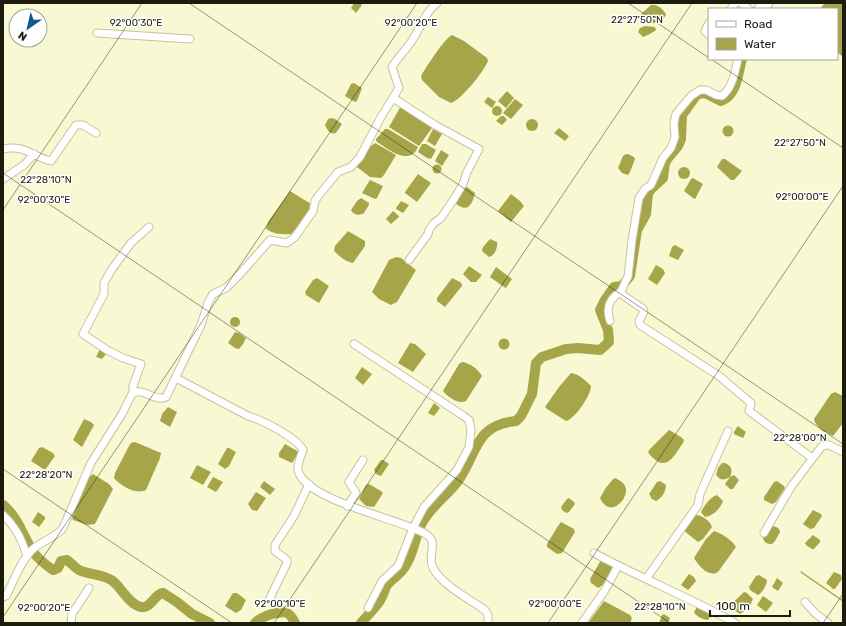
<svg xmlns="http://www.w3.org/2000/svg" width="846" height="626" viewBox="0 0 846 626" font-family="Rubik,sans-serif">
<rect width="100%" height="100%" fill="#f8f9d2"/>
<g fill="#a6a549">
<polygon points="354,3 360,3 362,5 356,13 351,8"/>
<polygon points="825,3 843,3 843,57 837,52 837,9 820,9"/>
<path d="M 651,5 C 656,4 664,9 666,15 L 661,22 L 646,24 L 640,22 L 639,16 Z"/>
<polygon points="645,26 655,27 656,30 650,34 643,37 638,32 640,28"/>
<path d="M 452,35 L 464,41 L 487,58 L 488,61 C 484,71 462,99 451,103 L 439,97 L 422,80 L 421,76 C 426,67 444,39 452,35 Z"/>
<polygon points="354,83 362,88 357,101 355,102 345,96 351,84"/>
<polygon points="507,91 514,98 506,108 498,101"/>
<polygon points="488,97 496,102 492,108 484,102"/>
<polygon points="515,99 523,105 511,119 503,113"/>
<circle cx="497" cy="111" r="5"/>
<polygon points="401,106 430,124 432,128 419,146 389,127"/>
<polygon points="501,116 504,116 507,120 502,125 496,121"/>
<path d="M 331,118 L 335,119 L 342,124 L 336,133 C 330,135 327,130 325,125 L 328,119 Z"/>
<circle cx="532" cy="125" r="6"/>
<circle cx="728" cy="131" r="5.5"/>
<polygon points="559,128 569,136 565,141 554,133"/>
<path d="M 385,129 L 388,129 L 418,147 C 410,167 387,149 376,141 L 376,139 Z"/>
<polygon points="433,129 442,134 435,146 427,141"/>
<polygon points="375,143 396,155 384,175 381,178 370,177 357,167 371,146"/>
<polygon points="422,144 426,144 436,150 431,159 427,158 418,152"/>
<polygon points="441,150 449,155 442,166 435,161"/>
<polygon points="628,154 634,157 635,159 630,172 628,175 622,173 618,168 623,156 626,154"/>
<polygon points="722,159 725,159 742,171 734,180 731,180 717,167"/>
<circle cx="437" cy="169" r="4.5"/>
<circle cx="684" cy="173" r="6"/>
<polygon points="418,174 431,183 417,202 405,193 405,192"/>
<polygon points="693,178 703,184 695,199 693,198 684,191 691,179"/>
<polygon points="370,180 383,186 377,198 375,199 362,193"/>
<path d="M 465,187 L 467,187 L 475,193 C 472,206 467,213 455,203 Z"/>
<path d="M 290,191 L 311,204 L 311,207 L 300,225 L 291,234 C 282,235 274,234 266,229 L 268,222 Z"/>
<polygon points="511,194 520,201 524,206 511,222 498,211"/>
<path d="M 361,198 L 369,203 L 369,205 L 364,213 C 360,216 353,215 351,210 L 357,201 Z"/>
<polygon points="401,201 409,205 403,213 396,209 396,208"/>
<polygon points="393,211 399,216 399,217 391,224 386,219"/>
<path d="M 348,231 L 365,241 L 365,246 L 353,263 C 346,262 339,256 334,251 L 335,246 Z"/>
<path d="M 490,239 L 497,242 C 498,248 494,256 489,257 L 482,251 L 483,247 Z"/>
<polygon points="675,245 684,250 678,260 669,256 672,247"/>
<polygon points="396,257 401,258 416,270 397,302 391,305 379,299 372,292 389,260"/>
<polygon points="656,265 663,269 665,273 657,285 648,279"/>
<polygon points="469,266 482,275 476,282 471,282 463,274"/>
<polygon points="496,267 512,279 506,288 504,287 490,277"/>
<polygon points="317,278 329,286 319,303 306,295 305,292 313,280"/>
<polygon points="452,278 460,282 462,284 462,286 445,307 437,301 437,298"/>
<circle cx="235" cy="322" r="5"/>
<polygon points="235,332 239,333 246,338 243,344 239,349 235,348 228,343"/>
<circle cx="504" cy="344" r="5.5"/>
<polygon points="410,343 415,344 426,354 413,372 398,363"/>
<polygon points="100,349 107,353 102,359 96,357"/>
<path d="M 462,362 C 470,363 478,369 482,376 L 466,401 C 458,405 448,397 443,391 L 459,364 Z"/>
<polygon points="362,367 372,374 363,385 355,378"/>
<path d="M 571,373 C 579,374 586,381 591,386 C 591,395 575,419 566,421 L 547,409 L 545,407 L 559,387 Z"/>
<path d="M 835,392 L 843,396 L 843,423 L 833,436 C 826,433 815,427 814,419 L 831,394 Z"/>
<polygon points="434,403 440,408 434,416 428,413"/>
<polygon points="168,407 177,412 170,427 160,421 162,414"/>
<polygon points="84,419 91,422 94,425 82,447 73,440"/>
<polygon points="738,426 746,432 743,438 734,434 734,432 737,427"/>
<path d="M 669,430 L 681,437 L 684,440 L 683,443 C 677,451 669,469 657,461 C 654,459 650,456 648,452 L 650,449 Z"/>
<path d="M 135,442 L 161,453 L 160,458 L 146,490 C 135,495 121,486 114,478 L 115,473 L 129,446 L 131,443 Z"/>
<polygon points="285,444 299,452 292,463 279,457 279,453"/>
<polygon points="42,447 53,453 55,456 45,470 31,461 39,448"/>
<polygon points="227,448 229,448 236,452 229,466 225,469 218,464"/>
<polygon points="381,460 383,460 389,464 381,476 376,474 374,470"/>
<path d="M 722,463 L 725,463 C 732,466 733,470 730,477 L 734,475 L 739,480 L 733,489 L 730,489 L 725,484 L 730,477 C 724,480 721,481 716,475 L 718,468 Z"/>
<polygon points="197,465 211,472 203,485 190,478"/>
<polygon points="93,474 109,484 113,489 95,524 88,525 73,520 72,517 88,478"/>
<polygon points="213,477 223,482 216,492 207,487"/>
<path d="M 615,478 C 619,480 623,482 625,486 C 631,496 611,521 600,498 L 605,489 L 613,479 Z"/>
<polygon points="264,481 275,489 270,495 260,487"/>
<path d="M 660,481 L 666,485 C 666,491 662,498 656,501 L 652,499 L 649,494 L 657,482 Z"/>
<polygon points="777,481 784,486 785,488 776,502 772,504 764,500 764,497 774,482"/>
<polygon points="369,484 381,491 383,493 374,507 366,506 359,499 366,485"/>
<polygon points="256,492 266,498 257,511 252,510 248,504"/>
<path d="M 717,495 L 723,501 C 721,508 713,516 705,517 L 701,512 C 704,506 710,497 717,495 Z"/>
<polygon points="569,498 574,502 575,504 569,512 566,513 562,510 561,507 567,499"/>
<polygon points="813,510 821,514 822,516 814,528 810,529 803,524"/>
<polygon points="38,512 45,517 45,519 39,527 32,522"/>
<path d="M 697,515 C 703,516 710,521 712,527 L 703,539 L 698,542 L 683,530 L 693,516 Z"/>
<polygon points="561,522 574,529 575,532 562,553 557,554 547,547 547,544 558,526"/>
<path d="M 771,526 C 775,526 780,528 780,532 L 775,541 L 772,544 C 768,544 764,543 763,538 Z"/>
<path d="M 714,531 C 721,533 733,541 736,547 L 718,572 C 709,578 698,565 694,558 L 706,539 Z"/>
<polygon points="813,535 820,540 820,542 814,549 812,549 806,545 805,543"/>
<path d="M 601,560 L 612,567 C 610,574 605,585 598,588 L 591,583 L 590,579 Z"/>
<polygon points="834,572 841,575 842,579 835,589 833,589 826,583"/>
<polygon points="689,574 694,577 696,581 690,588 688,590 681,585"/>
<path d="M 759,575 L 767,580 C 767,585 762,593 758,595 L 750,590 L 749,587 L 756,576 Z"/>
<polygon points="777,578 783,583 778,591 772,587"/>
<path d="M 744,592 L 747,593 L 753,599 L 748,609 L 740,614 L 731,608 C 733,601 739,597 744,592 Z"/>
<polygon points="233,593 237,593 246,600 241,610 236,613 225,606"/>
<polygon points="763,596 773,603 766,612 757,605"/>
<polygon points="604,601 630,615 632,618 630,623 588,623"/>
<path d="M 697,607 L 701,608 L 711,615 L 708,620 C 703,620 696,616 694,612 Z"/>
<polygon points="664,614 670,618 668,623 659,623 662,615"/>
</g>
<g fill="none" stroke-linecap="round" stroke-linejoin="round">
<polyline stroke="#a6a549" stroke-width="1.5" points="801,572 843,601"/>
<g stroke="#a6a549" stroke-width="10">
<path d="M 3,505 C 19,518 23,537 34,553 C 39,560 46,565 53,570 L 58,568 L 61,561 L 67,560 C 71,563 74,567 79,570 C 89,575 105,574 114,582 C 121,588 130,605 141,607 C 151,609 154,594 163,593 L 177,602 L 192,614 L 210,623"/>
<path d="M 255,623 C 260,618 265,616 272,614 C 284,611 289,610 295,623"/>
<path d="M 361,623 C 367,616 374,609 379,602 C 383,597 384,590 387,585 C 393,578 401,574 406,565 C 414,552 415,536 422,523 C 431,506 447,496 458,481 C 478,453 474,425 516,421 L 521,416 L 532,394 L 536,363 L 542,357 L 566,349 L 578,348 L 600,350 L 609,342 L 608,330 L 600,310 L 605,300 L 614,287 L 622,286 L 630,276 L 637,230 L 646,214 L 648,194 L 651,189 L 663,178 L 665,163 L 668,158 L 678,146 L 681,139 L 682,115 L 695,97 L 698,94 L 705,93 L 721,101 C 737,96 738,72 742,59"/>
</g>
<defs>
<g id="minor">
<polyline points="741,3 749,9"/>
<polyline points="731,9 735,3"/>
<polyline points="758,9 759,7 767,7 769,3"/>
<polyline points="709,23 705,31 709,35"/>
<polyline points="97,33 190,39"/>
<polyline points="393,98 435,125 479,149 467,172 463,184 454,199 441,218 434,223 429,230 428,234 409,260"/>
<path d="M 3,149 C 26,144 32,157 51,161 L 76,125 L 83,125 L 96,133"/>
<polyline points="3,179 24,165 34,154"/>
<polyline points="621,292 624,296 643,309 644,312 639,321 640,325 719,376 751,403 749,411 812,458"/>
<path d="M 610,321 C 607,312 607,304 614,297 C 615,295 620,293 621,291 C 624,287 624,282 628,277 L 632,240 L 639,198 L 645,189 L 651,185 L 663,158 L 671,148 L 675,137 L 674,123 L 676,114 L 691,96 L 700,90 L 706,90 L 716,95 L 722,96 C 733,87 735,72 738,59"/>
<polyline points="354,344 462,415 469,420 471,430 469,447 457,470 424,507 413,528 398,566 382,581 368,608"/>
<path d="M 176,378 L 248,416 C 262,420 296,437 303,450 C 301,456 297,464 298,470 C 304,500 399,519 424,533 C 441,542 426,555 433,568 C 442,585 469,599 485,610 L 488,615 L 488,623"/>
<polyline points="133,392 133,386 141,364 123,358 107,350 83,334 104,294 104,283 112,269 131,243 149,227"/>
<polyline points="347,506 356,493 349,482 363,460"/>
<path d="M 3,515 C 16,527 22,540 27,556"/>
<polyline points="764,533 791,487 822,446 829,445 843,452"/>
<path d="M 594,553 C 640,578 689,597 735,623"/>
<polyline points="646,579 698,505 700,494 728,431"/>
<path d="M 3,597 L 6,596 C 14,581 20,562 32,550 C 41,541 54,539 63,528 L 91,463 L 122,414 L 132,394 C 143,386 155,403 166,397 L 201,325 L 208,303 L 213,294 L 226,288 L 241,273 L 270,240 L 287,243 L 295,237 L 313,211 L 315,201 L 319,195 L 338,172 L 351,167 L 360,157 L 381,117 L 399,88 L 392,67 C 398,57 407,49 413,39 C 421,27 425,12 437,3"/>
<polyline points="269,600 287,563 287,560 275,551 275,545 294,516 309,484"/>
<polyline points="805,602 816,614 828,623"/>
<polyline points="71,623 72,614 89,588"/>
<polyline points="582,623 605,590 618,566"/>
</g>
</defs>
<use href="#minor" stroke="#c3c49f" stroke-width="9"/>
<use href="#minor" stroke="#fff" stroke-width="7"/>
</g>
<path fill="none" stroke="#1c1c0e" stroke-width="1" stroke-opacity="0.45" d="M 189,3 L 843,444M 628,3 L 709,58M 711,59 L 843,148M 3,173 L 670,623M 3,210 L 142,3M 3,469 L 232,623M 3,617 L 417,3M 274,623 L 692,3M 548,623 L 843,186M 823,623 L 843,594"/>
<g font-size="10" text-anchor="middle" fill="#1c1c0e" stroke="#fff" stroke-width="3" stroke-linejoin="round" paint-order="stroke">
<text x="637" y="23">22°27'50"N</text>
<text x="136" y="26">92°00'30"E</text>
<text x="411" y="26">92°00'20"E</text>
<text x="800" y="146">22°27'50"N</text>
<text x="46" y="183">22°28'10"N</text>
<text x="802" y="200">92°00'00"E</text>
<text x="44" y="203">92°00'30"E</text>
<text x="800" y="441">22°28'00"N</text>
<text x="46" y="478">22°28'20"N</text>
<text x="280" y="607">92°00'10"E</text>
<text x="555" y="607">92°00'00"E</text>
<text x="660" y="610">22°28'10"N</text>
<text x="44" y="611">92°00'20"E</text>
</g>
<rect width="846" height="626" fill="none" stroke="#1c1c0e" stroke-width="8"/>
<rect x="708" y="8" width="130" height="52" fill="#ffffff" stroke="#a4a49f"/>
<rect x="716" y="21" width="20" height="6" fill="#ffffff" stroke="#a4a49f"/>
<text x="744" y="28" font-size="12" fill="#1c1c0e">Road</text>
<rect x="716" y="38" width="20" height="12" fill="#a6a549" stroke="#a4a49f"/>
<text x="744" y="48" font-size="12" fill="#1c1c0e">Water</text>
<g transform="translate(28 28) rotate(214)"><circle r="19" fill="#ffffff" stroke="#a4a49f"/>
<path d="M0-3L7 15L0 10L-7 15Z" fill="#105a8e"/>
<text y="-6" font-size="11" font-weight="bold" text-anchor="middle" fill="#1c1c0e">N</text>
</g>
<path d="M710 610v6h80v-6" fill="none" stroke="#1c1c0e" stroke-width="2"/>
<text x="716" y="610" font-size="12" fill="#1c1c0e" stroke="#ffffff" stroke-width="3" paint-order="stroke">100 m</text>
</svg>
